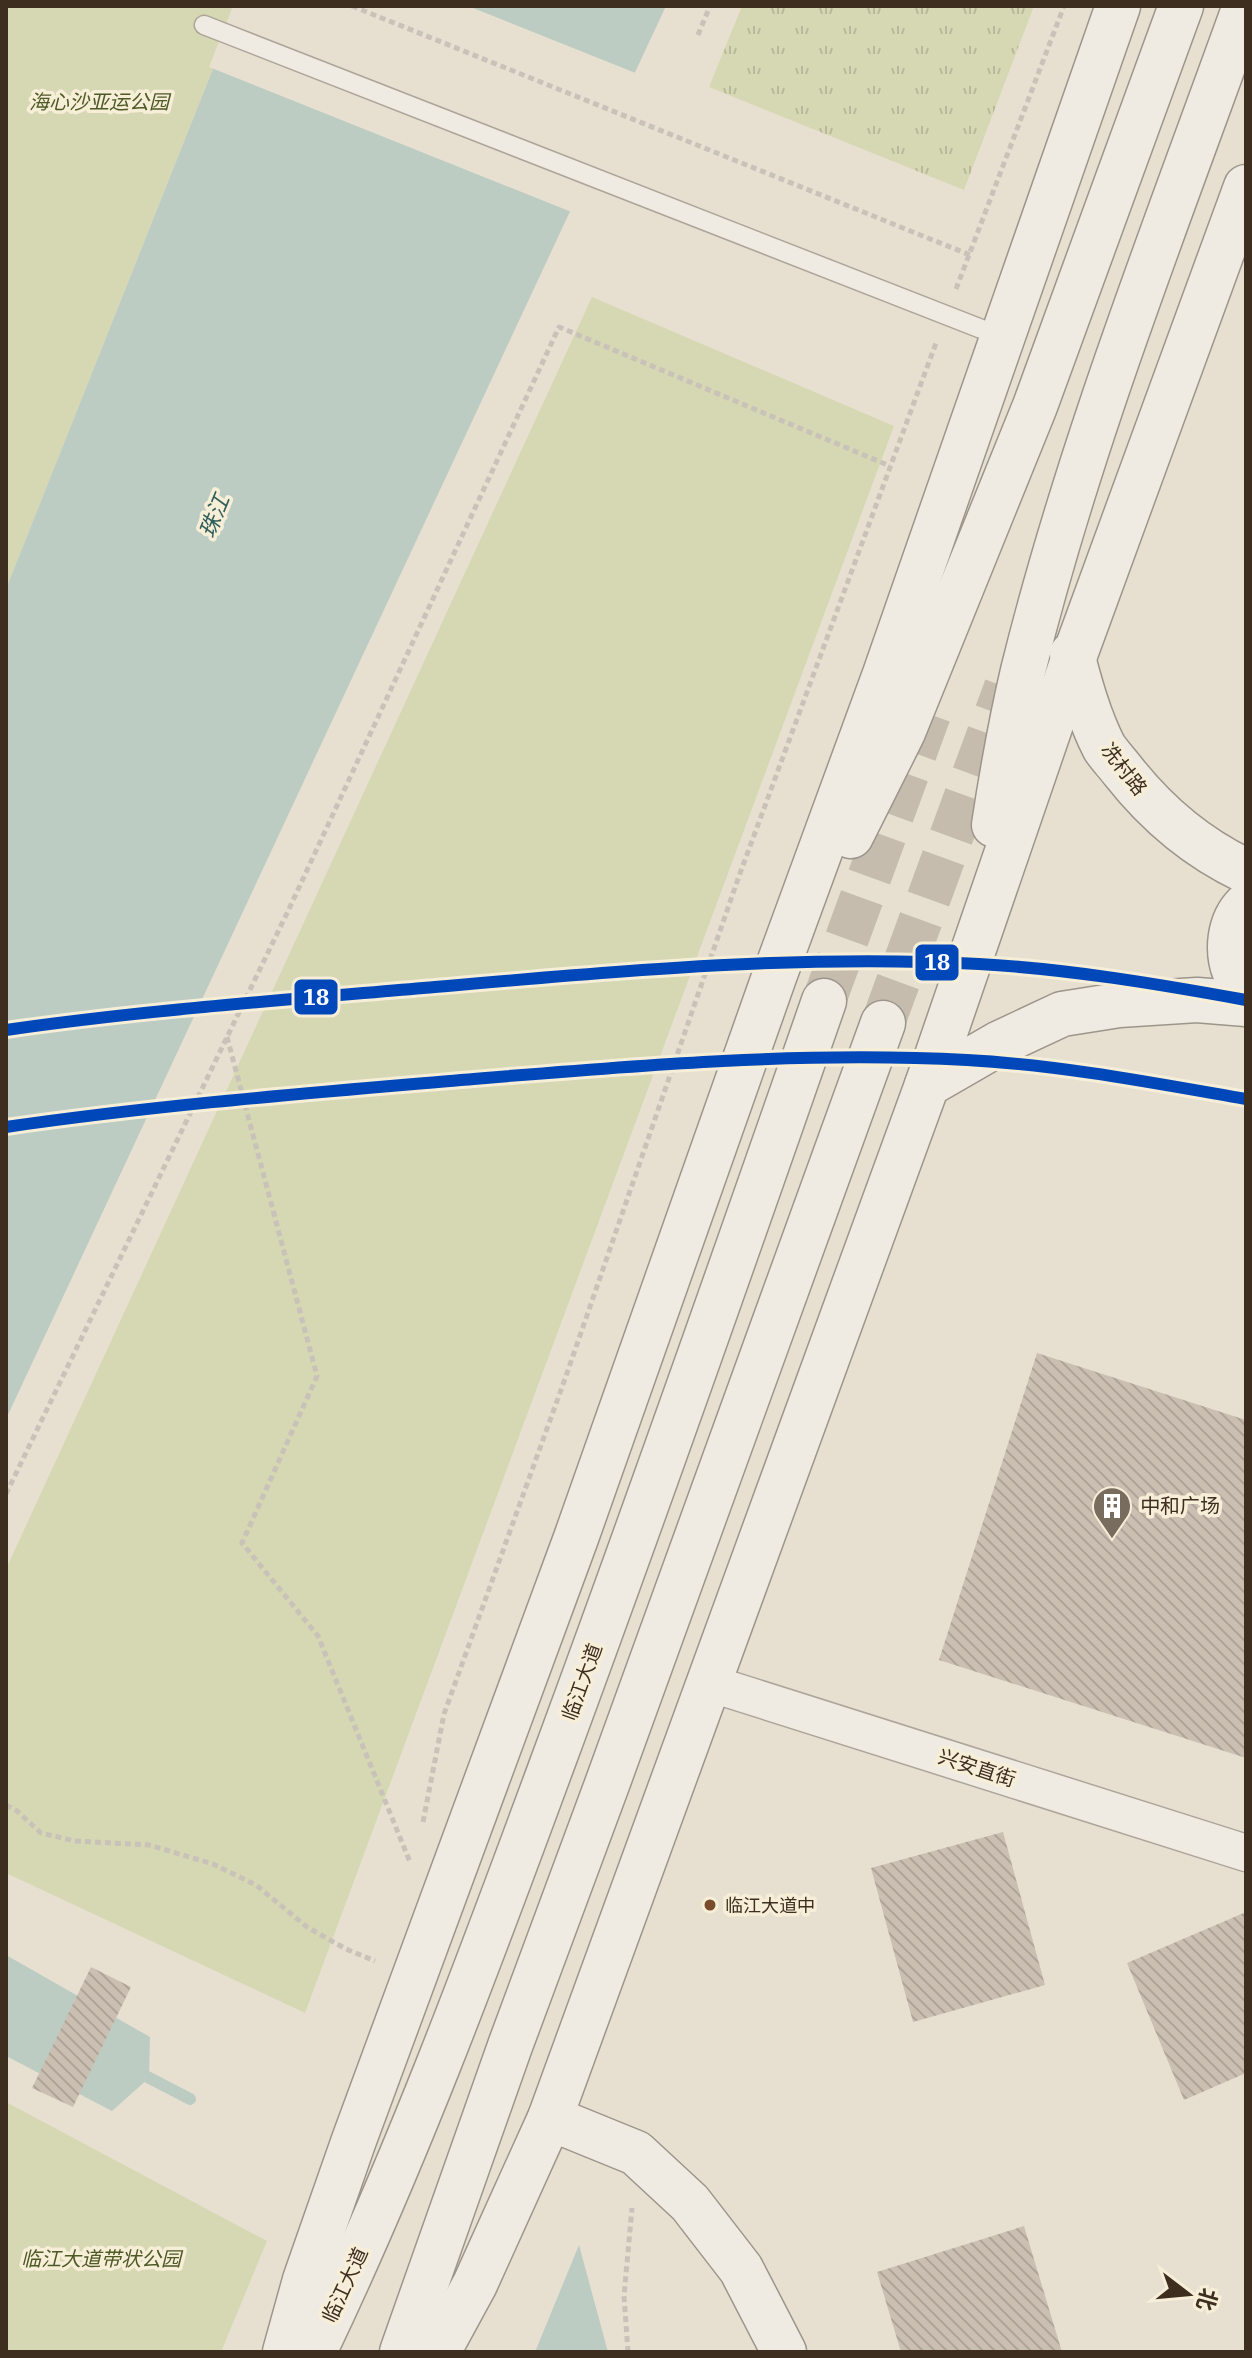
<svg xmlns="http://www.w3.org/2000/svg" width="1252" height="2358" viewBox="0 0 1252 2358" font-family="'IBM Plex Serif','Noto Sans SC',serif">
<defs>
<pattern id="grass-tufts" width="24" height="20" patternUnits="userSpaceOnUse" patternTransform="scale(2)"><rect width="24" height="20" fill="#d6d7b3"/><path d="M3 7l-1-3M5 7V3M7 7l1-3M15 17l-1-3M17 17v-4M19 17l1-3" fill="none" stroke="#b9b99a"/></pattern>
<pattern id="building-back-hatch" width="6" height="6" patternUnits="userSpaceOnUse" patternTransform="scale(2)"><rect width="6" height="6" fill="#cbbfb2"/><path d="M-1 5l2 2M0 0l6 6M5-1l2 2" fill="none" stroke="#afa499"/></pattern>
</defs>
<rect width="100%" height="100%" fill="#e7e0d1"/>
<polygon fill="url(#grass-tufts)" points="742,6 1034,6 964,190 709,87"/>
<g fill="#d6d7b3">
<polygon points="6,6 238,6 6,589"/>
<polygon points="592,297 894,426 305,2013 6,1873 6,1569"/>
<polygon points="6,2102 267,2241 221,2352 6,2352"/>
</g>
<g fill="#bcccc2">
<polygon points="238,6 666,6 6,1419 6,589"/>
<polygon points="6,1955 150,2037 149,2078 112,2111 6,2056"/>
<polygon points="579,2245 608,2352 535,2352"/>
</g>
<polygon fill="#e7e0d1" points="233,6 468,6 638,74 574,213 209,67"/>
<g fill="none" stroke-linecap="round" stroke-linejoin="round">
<polyline stroke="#bcccc2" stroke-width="12" points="136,2071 190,2099"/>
</g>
<g fill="url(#building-back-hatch)">
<polygon points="1037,1353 1246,1420 1246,1758 939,1660"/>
<polygon points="1003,1832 1045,1985 913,2022 871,1868"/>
<polygon points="1246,1912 1246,2073 1184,2100 1127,1963"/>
<polygon points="91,1967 131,1987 73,2107 32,2088"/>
<polygon points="1024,2226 1062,2352 901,2352 877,2272"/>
</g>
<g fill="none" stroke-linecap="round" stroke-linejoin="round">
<g stroke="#c5bcae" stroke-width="44" stroke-dasharray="44 22" stroke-linecap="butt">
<polyline points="824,1001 929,714"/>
<polyline points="883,1023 1006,687"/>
</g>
<defs>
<polyline id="lane" points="204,25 1002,337"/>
<polyline id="street" points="709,1683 1246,1853"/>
<g id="secondary">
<path d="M 1072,654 C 1080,684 1089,718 1104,747 C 1109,755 1117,763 1123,771 C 1156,813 1197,848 1246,871"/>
<path d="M 994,825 C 1002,773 1011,722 1023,671 C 1079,444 1166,226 1245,6"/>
<polyline points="851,836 903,732 1035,406 1181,6"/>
<path d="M 1246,905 C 1229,922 1226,951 1235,973 C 1237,979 1243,985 1246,990"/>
<polyline points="927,1085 998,1044 1062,1014 1119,1005 1197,1000 1246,1004"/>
<polyline points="550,2118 636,2153 690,2203 741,2269 784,2352"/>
<polyline points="285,2352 305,2280 354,2140 576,1538 774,977 885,674 1118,6"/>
<path d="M 314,2352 C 405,2162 478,1965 551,1767 C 645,1513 735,1257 824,1001"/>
<polyline points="402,2352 510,2046 609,1779 883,1023"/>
<polyline points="438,2352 475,2284 550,2118 927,1085 1073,660 1246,187"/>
</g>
</defs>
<use href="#lane" stroke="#ada599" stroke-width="21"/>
<use href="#street" stroke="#ada599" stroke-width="39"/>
<use href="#secondary" stroke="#9c958a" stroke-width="47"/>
<g stroke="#c8c2b9" stroke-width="5" stroke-dasharray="6 4" stroke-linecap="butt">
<polyline points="352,6 970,255"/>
<polyline points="698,35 710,6"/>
<polyline points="956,289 1064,6"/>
<polyline points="227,1037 317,1376 242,1543 318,1636 410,1862"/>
<polyline points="6,1494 289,909 559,327 890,466"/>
<polyline points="6,1805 17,1811 41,1833 75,1841 149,1845 213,1864 256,1885 307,1927 346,1949 375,1961"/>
<polyline points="423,1822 444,1714 566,1376 739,876 936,343"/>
<polyline points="628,2352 624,2296 632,2208"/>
</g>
<use href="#lane" stroke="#efebe3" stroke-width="18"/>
<use href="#street" stroke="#efebe3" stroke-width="36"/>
<use href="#secondary" stroke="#efebe3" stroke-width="44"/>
<defs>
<g id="metro-1">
<path d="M 6,1030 C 144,1010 284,1000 423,988 C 608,972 794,954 979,964 C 1069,969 1158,984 1246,1000"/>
<path d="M 6,1127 C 157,1105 309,1093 461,1080 C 629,1066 798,1051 967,1060 C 1061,1065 1154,1083 1246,1099"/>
</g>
</defs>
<use href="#metro-1" stroke="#f7eed8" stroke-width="18"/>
<use href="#metro-1" stroke="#0047ba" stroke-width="12"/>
</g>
<defs>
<symbol id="building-pin" viewBox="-11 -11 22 30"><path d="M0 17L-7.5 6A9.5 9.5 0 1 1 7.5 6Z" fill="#786c5e" stroke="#f7eed8"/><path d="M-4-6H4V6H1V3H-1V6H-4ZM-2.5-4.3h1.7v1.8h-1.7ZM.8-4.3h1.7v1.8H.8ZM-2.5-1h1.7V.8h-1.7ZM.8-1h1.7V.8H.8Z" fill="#fff"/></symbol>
</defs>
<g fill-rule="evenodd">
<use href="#building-pin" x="1090" y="1484" width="44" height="60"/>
</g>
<circle fill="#7a4b2a" stroke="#f7eed8" stroke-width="3" cx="710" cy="1905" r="7"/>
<g text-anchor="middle" stroke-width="7" stroke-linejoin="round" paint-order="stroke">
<g font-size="18" fill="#3d2e20" stroke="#f7eed8" text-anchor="start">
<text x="725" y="1912">临江大道中</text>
</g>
<g font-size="20" font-style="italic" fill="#4d5a26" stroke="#f7eed8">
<text x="99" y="109">海心沙亚运公园</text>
<text x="101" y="2266">临江大道带状公园</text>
</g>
<g font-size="20" fill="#3d2e20" stroke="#f7eed8">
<text transform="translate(1124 769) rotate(52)" y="7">冼村路</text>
<text transform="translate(582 1682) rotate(-70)" y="7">临江大道</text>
<text transform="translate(977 1768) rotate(18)" y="7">兴安直街</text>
<text transform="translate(345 2285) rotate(-65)" y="7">临江大道</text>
</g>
<g font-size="20" fill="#3d2e20" stroke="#f7eed8" text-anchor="start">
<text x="1140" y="1513">中和广场</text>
</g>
<g font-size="22" font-style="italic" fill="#2f5d5a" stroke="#f7eed8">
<text transform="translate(214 516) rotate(-68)" y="8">珠江</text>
</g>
</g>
<g stroke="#f7eed8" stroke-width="3">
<rect x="914" y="943" width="46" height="39" rx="8" fill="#0047ba"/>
<rect x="293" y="978" width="46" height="38" rx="8" fill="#0047ba"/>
</g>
<g font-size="22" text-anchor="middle" font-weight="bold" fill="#fff">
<text x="937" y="970">18</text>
<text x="316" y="1005">18</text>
</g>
<rect width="1252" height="2358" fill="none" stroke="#3d2e20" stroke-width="16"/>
<g transform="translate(1188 2294) rotate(106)" stroke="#f7eed8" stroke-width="6" paint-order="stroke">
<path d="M0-6L14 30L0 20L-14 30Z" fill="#3d2e20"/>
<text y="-12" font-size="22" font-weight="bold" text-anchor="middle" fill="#3d2e20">北</text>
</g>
</svg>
